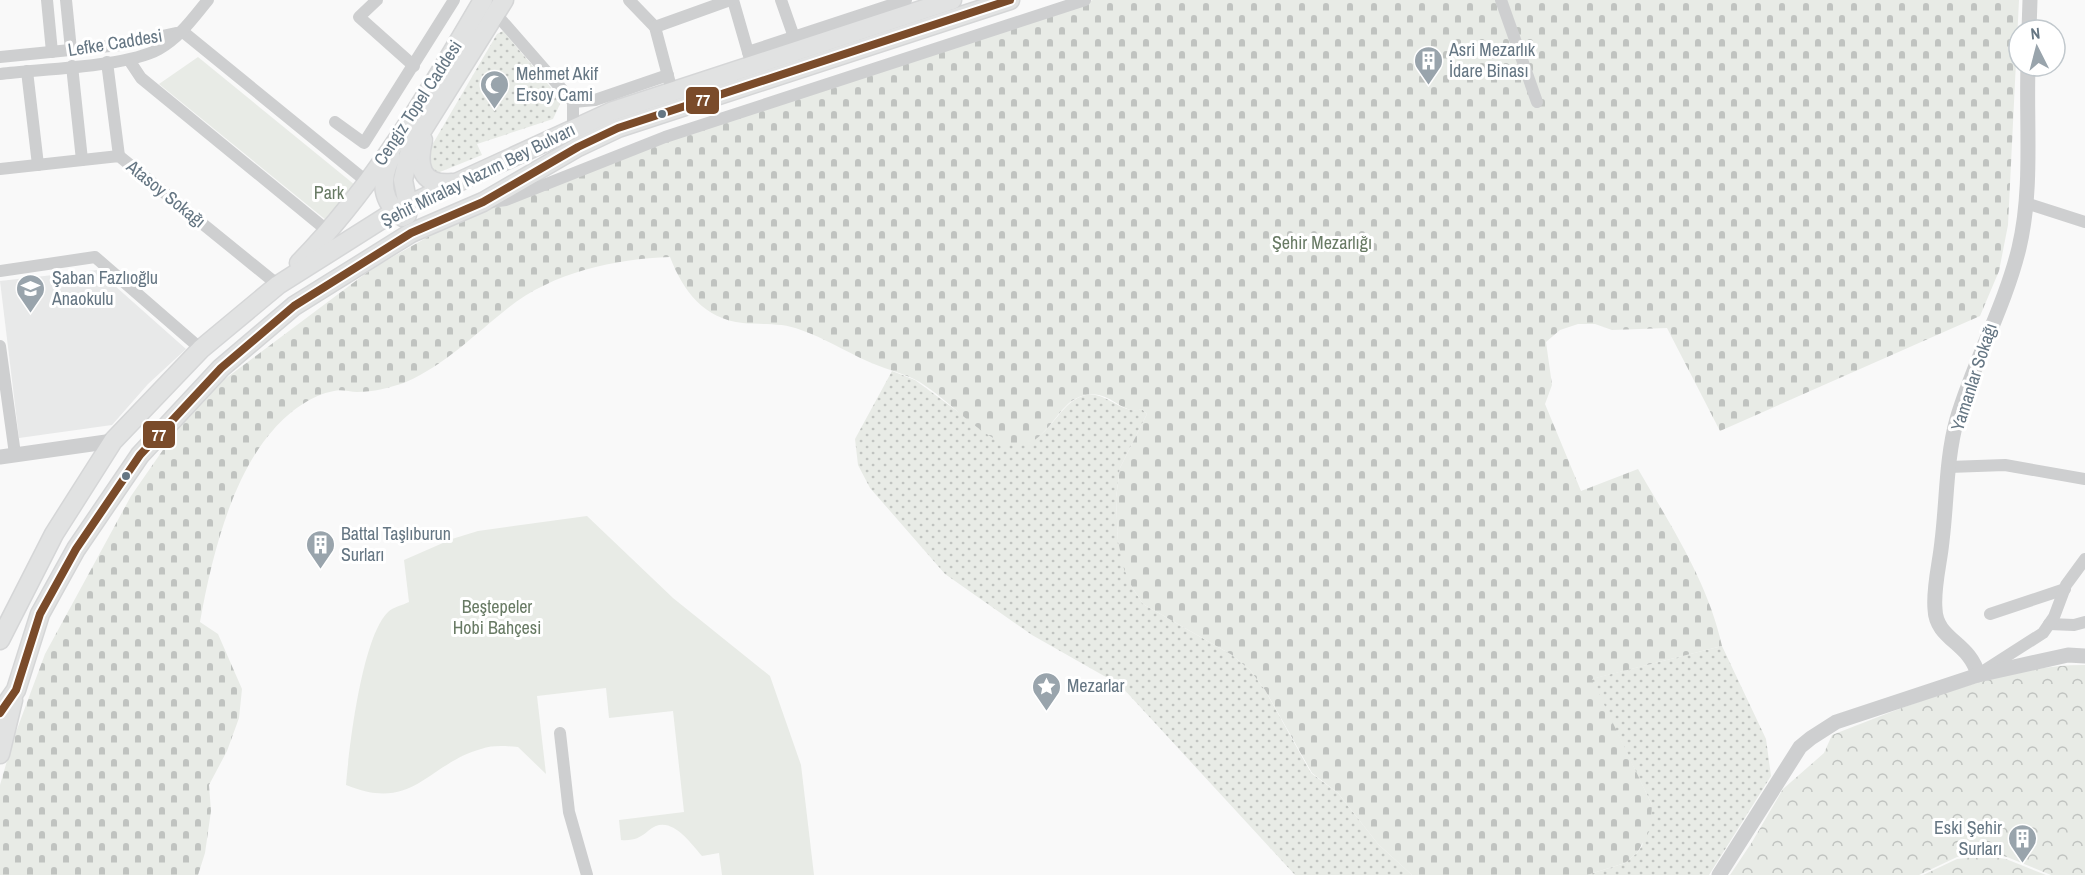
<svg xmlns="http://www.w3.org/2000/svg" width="2085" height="875" viewBox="0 0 2085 875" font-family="'Archivo Narrow',sans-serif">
<defs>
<pattern id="grass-dots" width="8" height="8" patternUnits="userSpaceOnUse" patternTransform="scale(1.5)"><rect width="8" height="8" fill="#e8ebe6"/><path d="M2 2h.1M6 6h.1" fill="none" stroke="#c0c3c0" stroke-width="1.8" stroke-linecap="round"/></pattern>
<pattern id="forest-crowns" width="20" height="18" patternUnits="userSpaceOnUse" patternTransform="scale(1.5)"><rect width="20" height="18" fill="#e8ebe6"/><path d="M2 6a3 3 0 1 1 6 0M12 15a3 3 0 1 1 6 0" fill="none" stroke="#c0c3c0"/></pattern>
<pattern id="cemetery-stones" width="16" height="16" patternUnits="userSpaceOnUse" patternTransform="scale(1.5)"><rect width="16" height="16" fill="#e8ebe6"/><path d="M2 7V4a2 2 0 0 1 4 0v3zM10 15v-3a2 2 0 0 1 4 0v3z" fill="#c0c3c0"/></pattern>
</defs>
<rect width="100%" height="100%" fill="#f9f9f9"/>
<polygon fill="#e8e9e9" points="97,270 186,349 148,384 112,425 19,438 0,281"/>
<g fill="url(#grass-dots)">
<polygon points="503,31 559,97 560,104 553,119 477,144 482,155 435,174 429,169 428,152 497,34"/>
<path d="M 892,371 L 915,380 L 972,422 L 1030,442 C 1054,430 1062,400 1086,395 C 1107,391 1122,416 1142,409 L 1147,414 L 1120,468 L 1116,498 L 1118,541 L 1132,587 L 1143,604 L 1232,655 L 1250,670 L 1265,690 L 1311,773 L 1338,793 L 1378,844 L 1412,875 L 1295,875 L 1120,685 L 1032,635 L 945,574 L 870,488 L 858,465 L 855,439 Z"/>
<polygon points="1722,646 1766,739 1771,776 1709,875 1587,875 1625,863 1637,853 1642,846 1652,805 1591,679"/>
</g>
<g fill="url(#forest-crowns)">
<path d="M 2085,665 L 2085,875 L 2051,875 L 2007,857 L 1986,853 L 1957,857 L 1919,875 L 1730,875 L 1752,842 L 1783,789 L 1824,753 L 1832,735 C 1904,707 2008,664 2085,665 Z"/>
<polygon points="1986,856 2006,859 2046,875 1923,875 1957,859"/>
</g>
<path fill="url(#cemetery-stones)" d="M 1093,0 L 2019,0 L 2008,225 L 1999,271 L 1980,316 L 1720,431 L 1667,328 L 1612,330 L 1595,324 L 1578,324 L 1560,330 L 1546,342 L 1552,385 L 1545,404 L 1581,491 L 1638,469 C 1671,526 1708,582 1722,646 L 1592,679 L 1652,805 L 1650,830 L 1637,853 L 1625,863 L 1587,875 L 1412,875 L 1378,844 L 1338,793 L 1312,773 L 1265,690 L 1250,670 L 1232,655 L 1143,604 L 1132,587 L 1124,569 L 1118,541 L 1116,498 L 1120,468 L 1147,414 L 1142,409 C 1120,418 1108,382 1075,399 C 1055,409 1041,455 1007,444 C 974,433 944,394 914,379 C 899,372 882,368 867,361 C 845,351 824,338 801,330 C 782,322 763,325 743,323 C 704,319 683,291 670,257 C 615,259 553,272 508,308 C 475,334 445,365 406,382 C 390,388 373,392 357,392 C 350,392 341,389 334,391 C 311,395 289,412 274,429 C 231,476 211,560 200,622 L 218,634 L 242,689 L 239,718 L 227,751 L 209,785 L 211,811 L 205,853 L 198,875 L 0,875 L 0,785 L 13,740 L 45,654 L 131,496 L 183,421 L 217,385 L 373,268 L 442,229 L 569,174 Z"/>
<g fill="#e8ebe6">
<polygon points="198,57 366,194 337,229 159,84"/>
<path d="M 587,516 L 673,598 L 770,676 L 801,765 L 814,875 L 722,875 L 719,853 L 702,856 C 689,841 669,812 648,831 C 640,838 633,841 621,840 L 619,820 L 684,812 L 673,711 L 609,718 L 606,688 L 537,696 L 546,774 L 518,747 C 505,746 493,745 481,749 C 427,764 414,813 346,785 C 349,748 362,637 388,612 C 393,607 403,605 409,602 L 404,560 L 452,539 L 478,531 Z"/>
</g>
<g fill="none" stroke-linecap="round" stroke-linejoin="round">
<defs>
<g id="primary">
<path d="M 423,140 C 417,165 420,186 452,183"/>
<path d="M 391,157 C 380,179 381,202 403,217"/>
<polyline points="407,215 408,205 403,180 410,150 504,0"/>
<path d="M 299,263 C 374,186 429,93 483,0"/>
<polyline points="0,640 54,534 113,441 201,349 278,285 395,211 613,111 952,0"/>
<polyline points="0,713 16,690 40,614 76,549 140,455 221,368 294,306 411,233 483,202 578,147 618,128 1010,0"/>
<polyline points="0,754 13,700"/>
</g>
</defs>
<use href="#primary" stroke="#d5d6d7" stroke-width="21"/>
<g stroke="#cecfd0" stroke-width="12">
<polyline points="47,0 52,52"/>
<polyline points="66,0 71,50"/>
<polyline points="377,0 359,17 414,66"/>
<polyline points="629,0 655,27 672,91"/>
<polyline points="733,0 750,59"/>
<polyline points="781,0 794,37"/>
<polyline points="1501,0 1537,102"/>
<polyline points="496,14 573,102 573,129"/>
<polyline points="655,27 730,0"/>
<polyline points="182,31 366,181"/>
<polyline points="748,52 906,0"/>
<polyline points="0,57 120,45 176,33"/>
<polyline points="129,60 141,78 329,232"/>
<polyline points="107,62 119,156"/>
<polyline points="72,66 82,160"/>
<polyline points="27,71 38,165"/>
<path d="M 0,74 C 40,69 127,67 159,49 C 180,37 193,18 208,0"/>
<polyline points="573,102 595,100 668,75"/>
<polyline points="335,122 364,143 454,0"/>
<polyline points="0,169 119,156 278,285"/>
<polyline points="490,202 506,200 665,137 1085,0"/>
<polyline points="2026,203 2085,222"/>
<polyline points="0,271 95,257 201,349"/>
<polyline points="0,346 15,454"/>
<polyline points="1949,467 2005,465 2085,479"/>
<polyline points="1990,614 2065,589"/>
<polyline points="2049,624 2074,625 2085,622"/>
<polyline points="1985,670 2043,633 2054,617 2066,585 2085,559"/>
<polyline points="560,733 569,812 587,875"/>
</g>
<g stroke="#cecfd0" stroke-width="15">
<polyline points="2029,30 2030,0"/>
<polyline points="0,457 113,441"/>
<path d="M 1978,675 C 1970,642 1936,640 1935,609 C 1933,587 1940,563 1942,541 C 1947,501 1946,458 1957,419 C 1974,361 2005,306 2019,248 C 2033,189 2026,126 2028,66"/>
<polyline points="1719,875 1800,747 1811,738 1836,722 1978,675 2068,655 2085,656"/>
</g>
<use href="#primary" stroke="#e1e2e2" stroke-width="18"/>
<defs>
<polyline id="bus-1" points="0,713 16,690 40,614 76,549 140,455 221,368 294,306 411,233 483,202 578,147 618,128 1010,0"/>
</defs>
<use href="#bus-1" stroke="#fff" stroke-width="12"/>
<use href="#bus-1" stroke="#7a4b2a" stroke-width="8"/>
</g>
<defs>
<symbol id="building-pin" viewBox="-11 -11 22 30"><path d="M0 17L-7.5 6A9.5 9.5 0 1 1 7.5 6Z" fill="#99a4ac" stroke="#fff"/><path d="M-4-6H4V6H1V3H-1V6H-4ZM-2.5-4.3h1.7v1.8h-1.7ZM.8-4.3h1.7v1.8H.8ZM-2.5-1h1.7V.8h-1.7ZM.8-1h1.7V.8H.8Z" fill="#fff"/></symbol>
<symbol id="mosque-pin" viewBox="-11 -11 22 30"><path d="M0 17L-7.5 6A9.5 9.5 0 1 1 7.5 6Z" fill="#99a4ac" stroke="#fff"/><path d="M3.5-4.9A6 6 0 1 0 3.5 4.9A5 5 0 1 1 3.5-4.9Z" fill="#fff"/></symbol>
<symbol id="school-pin" viewBox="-11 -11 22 30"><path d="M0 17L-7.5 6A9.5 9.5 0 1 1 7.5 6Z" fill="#99a4ac" stroke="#fff"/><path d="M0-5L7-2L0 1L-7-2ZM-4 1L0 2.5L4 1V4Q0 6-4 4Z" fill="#fff"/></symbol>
<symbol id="sight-pin" viewBox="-11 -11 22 30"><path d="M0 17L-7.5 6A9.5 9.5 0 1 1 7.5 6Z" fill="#99a4ac" stroke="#fff"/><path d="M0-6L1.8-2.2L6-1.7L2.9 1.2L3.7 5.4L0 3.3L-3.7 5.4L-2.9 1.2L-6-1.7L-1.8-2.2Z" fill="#fff"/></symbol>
</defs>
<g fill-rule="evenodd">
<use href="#building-pin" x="1412" y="44" width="33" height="45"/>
<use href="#mosque-pin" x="478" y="68" width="33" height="45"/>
<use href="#school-pin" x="14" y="272" width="33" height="45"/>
<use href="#building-pin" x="304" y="528" width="33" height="45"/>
<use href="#sight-pin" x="1030" y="670" width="33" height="45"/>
<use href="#building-pin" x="2006" y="822" width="33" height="45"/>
</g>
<g fill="#657683" stroke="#fff" stroke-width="2">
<circle cx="662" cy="114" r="5"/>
<circle cx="126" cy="476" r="5"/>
</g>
<g text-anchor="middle" stroke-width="6" stroke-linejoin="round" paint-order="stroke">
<g font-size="18" fill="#657683" stroke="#fff">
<text transform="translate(115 43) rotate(-9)" y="6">Lefke Caddesi</text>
<text transform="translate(418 103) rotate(-57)" y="6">Cengiz Topel Caddesi</text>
<text transform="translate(478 175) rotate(-26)" y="6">Şehit Miralay Nazım Bey Bulvarı</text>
<text transform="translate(166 194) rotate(39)" y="6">Atasoy Sokağı</text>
<text transform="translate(1974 377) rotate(-72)" y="6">Yamanlar Sokağı</text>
</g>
<g font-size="18" fill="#657683" stroke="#fff" text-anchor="start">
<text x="1449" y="56">Asri Mezarlık<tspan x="1449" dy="21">İdare Binası</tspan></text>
<text x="516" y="80">Mehmet Akif<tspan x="516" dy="21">Ersoy Cami</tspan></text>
<text x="52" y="284">Şaban Fazlıoğlu<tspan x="52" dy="21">Anaokulu</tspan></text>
<text x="341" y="540">Battal Taşlıburun<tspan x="341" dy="21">Surları</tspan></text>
<text x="1067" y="692">Mezarlar</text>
<text x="2002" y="834" text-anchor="end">Eski Şehir<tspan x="2002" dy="21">Surları</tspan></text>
</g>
<g font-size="18" fill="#687a64" stroke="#fff">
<text x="329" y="199">Park</text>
<text x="1322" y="249">Şehir Mezarlığı</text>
<text x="497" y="613">Beştepeler<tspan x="497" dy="21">Hobi Bahçesi</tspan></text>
</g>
</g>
<g stroke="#fff" stroke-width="2">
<rect x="685" y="86" width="35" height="29" rx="6" fill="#7a4b2a"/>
<rect x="142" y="420" width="34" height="29" rx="6" fill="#7a4b2a"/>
</g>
<g font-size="16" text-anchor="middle" font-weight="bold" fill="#fff">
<text x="703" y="106">77</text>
<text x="159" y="441">77</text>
</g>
<g transform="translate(2037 48) rotate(354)"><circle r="28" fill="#ffffff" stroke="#c1c8cd" stroke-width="1.5"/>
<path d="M0-4.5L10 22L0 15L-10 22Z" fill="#99a4ac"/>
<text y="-9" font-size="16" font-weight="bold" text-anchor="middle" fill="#657683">N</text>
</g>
</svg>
